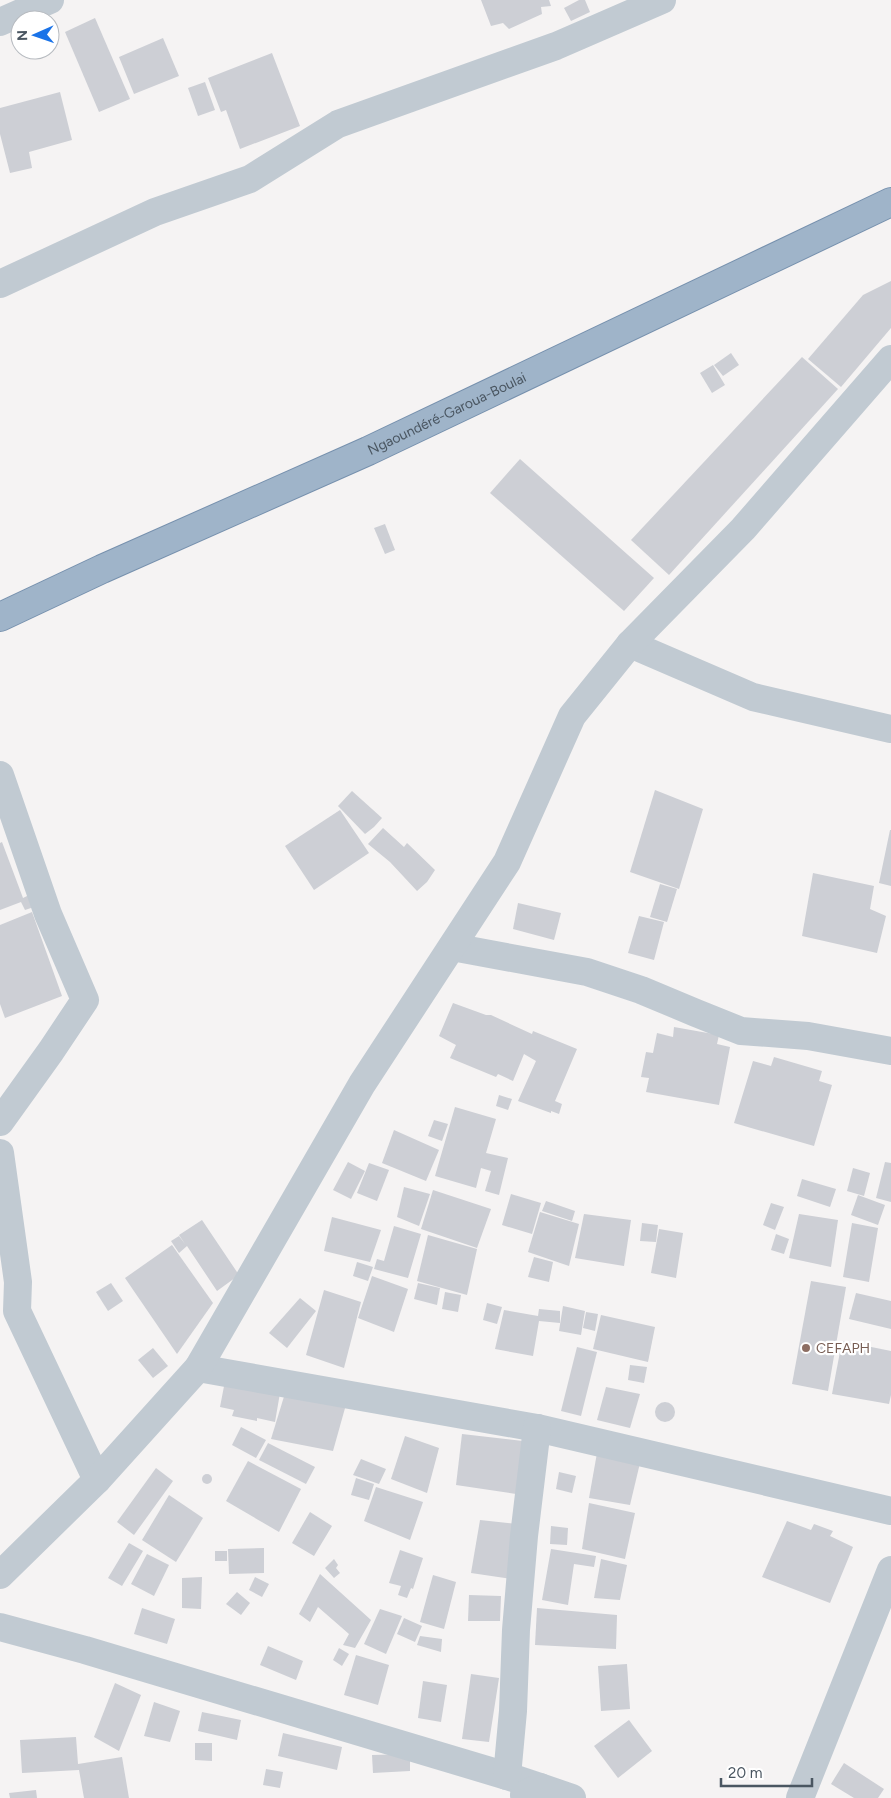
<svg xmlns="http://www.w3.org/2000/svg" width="891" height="1798" viewBox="0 0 891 1798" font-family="Figtree,sans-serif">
<rect width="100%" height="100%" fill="#f5f3f3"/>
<g fill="#cdcfd5">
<polygon points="481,0 549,0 551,6 541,7 542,14 509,29 503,23 491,26"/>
<polygon points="579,0 585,0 590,12 571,21 564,8"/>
<polygon points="95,18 130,99 99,112 65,32"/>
<polygon points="163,38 179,76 134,94 119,57"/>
<polygon points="272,53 300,126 240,149 226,110 221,112 208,78"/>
<polygon points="205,82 215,110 198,116 188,88"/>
<polygon points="60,92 72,140 29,152 32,168 10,173 0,134 0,108"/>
<polygon points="891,281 891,328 841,387 808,359 863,295"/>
<polygon points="731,353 739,365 723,376 714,365"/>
<polygon points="802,357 838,389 669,575 631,540"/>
<polygon points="713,365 725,385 712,393 700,373"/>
<polygon points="520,459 654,578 624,611 490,493"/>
<polygon points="385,524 395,550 385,554 374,528"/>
<polygon points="655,790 703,809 679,889 630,872"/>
<polygon points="352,791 382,818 374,827 365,834 338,806"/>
<polygon points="340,810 369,853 314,890 285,846"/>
<polygon points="383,828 404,847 407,843 435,870 427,882 417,891 390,862 368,844"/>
<polygon points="890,830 891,830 891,886 879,883"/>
<polygon points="2,842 23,898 29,895 34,907 25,910 21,902 0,910 0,843"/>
<polygon points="813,873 874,886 870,909 886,916 877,953 802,936"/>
<polygon points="660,884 677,889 667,922 650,917"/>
<polygon points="518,903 561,913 554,940 513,929"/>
<polygon points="32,912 62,996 5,1018 0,1004 0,925"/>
<polygon points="639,916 664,922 654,960 628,953"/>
<polygon points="453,1003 486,1015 491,1015 532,1034 533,1031 577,1049 555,1101 562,1104 559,1114 551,1111 551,1113 518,1101 536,1061 524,1054 513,1081 498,1074 496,1077 450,1058 456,1045 439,1036"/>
<polygon points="674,1027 719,1035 717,1044 730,1047 719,1105 646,1092 649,1078 641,1077 646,1052 653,1053 657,1033 673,1037"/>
<polygon points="774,1057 822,1071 819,1081 832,1085 814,1146 734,1123 753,1061 771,1066"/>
<polygon points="499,1095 512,1099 508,1110 496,1106"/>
<polygon points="455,1107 496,1119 486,1153 508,1158 499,1195 485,1191 491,1171 481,1168 476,1188 435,1176"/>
<polygon points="434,1120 448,1124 442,1141 428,1136"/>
<polygon points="394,1130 439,1150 426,1181 382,1163"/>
<polygon points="348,1162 365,1171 351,1199 333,1190"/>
<polygon points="885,1162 891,1163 891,1202 876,1198"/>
<polygon points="369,1163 389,1170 377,1201 357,1193"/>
<polygon points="853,1168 870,1173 864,1196 847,1191"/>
<polygon points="802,1179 836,1189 830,1207 797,1196"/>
<polygon points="404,1187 430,1194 419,1226 397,1217"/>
<polygon points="433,1190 491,1209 477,1248 421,1229"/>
<polygon points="511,1194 541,1203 532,1234 502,1225"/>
<polygon points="858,1195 885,1205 878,1225 851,1215"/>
<polygon points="546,1201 575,1211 572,1221 542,1211"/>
<polygon points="771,1203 784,1207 775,1230 763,1225"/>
<polygon points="540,1212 579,1224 569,1266 528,1252"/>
<polygon points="584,1214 631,1220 624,1266 575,1258"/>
<polygon points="799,1214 838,1220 831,1267 789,1258"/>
<polygon points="332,1217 381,1230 370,1262 324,1251"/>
<polygon points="202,1220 239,1275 217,1291 187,1246 179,1253 171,1241 179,1236 185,1244 179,1235"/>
<polygon points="642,1223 658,1225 656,1242 640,1241"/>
<polygon points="852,1223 878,1228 869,1282 843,1277"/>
<polygon points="394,1226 421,1234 408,1278 374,1269 377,1259 384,1261"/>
<polygon points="659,1229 683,1233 676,1278 651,1273"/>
<polygon points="776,1234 789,1239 784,1254 771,1250"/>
<polygon points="428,1235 477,1249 467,1295 417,1281"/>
<polygon points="172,1245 213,1303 177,1354 125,1278"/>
<polygon points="534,1257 553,1262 549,1282 528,1277"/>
<polygon points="357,1262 373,1267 368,1281 353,1276"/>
<polygon points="372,1276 408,1289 394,1332 358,1318"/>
<polygon points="811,1281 846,1287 828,1391 792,1384"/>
<polygon points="111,1283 123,1301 108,1311 96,1292"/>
<polygon points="418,1283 440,1288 437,1305 414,1299"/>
<polygon points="324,1290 361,1302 344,1368 306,1355"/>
<polygon points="445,1292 461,1295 458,1312 442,1309"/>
<polygon points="856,1293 891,1301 891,1329 849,1319"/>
<polygon points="300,1298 316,1311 287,1348 269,1333"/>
<polygon points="487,1303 502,1307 497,1324 483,1320"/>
<polygon points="563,1306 585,1311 581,1335 559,1331"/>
<polygon points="539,1309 560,1311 560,1323 539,1321 533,1356 495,1349 504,1310 538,1316"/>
<polygon points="586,1312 598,1314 595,1331 583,1328"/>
<polygon points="601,1315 655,1327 648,1362 593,1349"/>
<polygon points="842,1341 891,1351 891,1395 889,1404 832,1394"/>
<polygon points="577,1347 597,1352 581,1416 561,1411"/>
<polygon points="153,1348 168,1366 153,1378 138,1360"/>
<polygon points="630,1365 647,1367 644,1383 628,1380"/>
<polygon points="225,1381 280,1393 275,1422 257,1418 257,1421 232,1416 234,1410 220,1407"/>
<polygon points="606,1387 640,1394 630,1428 597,1420"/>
<polygon points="286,1390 347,1401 333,1451 271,1439"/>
<circle cx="665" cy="1412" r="10"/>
<polygon points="241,1427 266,1440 256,1458 232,1445"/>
<polygon points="462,1434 523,1441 516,1494 456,1485"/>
<polygon points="405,1436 439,1448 427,1493 391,1479"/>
<polygon points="268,1443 315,1467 306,1484 259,1460"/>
<polygon points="597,1453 640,1463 630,1505 589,1498"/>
<polygon points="361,1459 386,1469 379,1484 353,1475"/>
<polygon points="248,1461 301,1489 279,1532 226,1501"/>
<polygon points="156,1468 173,1481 134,1535 117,1522"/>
<polygon points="559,1472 576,1476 572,1493 556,1489"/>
<circle cx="207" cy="1479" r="5"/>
<polygon points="356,1478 374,1484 369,1500 351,1495"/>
<polygon points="376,1487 423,1502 410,1540 364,1521"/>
<polygon points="169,1495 203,1518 176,1562 142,1540"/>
<polygon points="589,1503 635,1513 625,1559 582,1549"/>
<polygon points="310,1512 332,1526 314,1556 292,1543"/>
<polygon points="480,1520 517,1524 511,1579 471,1573"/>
<polygon points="787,1521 811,1530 814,1524 833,1531 830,1536 853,1547 830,1603 762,1577"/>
<polygon points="551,1526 568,1528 567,1545 550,1544"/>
<polygon points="129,1543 143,1551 122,1586 108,1578"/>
<polygon points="264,1548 264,1573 229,1574 228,1549"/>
<polygon points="551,1549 596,1556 594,1567 574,1564 568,1605 542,1600"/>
<polygon points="400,1550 423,1558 413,1589 411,1588 407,1598 398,1595 401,1586 389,1583"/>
<rect x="215" y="1551" width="12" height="10"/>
<polygon points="147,1554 169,1565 154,1596 131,1584"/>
<polygon points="334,1559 338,1565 336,1568 340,1573 334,1578 325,1568"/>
<polygon points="601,1559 627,1565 620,1600 594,1598"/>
<polygon points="320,1574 371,1620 355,1648 343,1645 349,1634 318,1607 310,1622 299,1614"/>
<polygon points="433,1575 456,1582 444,1629 420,1622"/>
<polygon points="202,1577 201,1609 182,1608 182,1578"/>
<polygon points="255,1577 269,1584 262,1597 249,1590"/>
<polygon points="237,1592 250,1603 241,1615 226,1604"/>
<polygon points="469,1595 501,1596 500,1621 468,1621"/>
<polygon points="142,1608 175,1619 167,1644 134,1634"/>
<polygon points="537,1608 617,1615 616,1649 535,1645"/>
<polygon points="380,1609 402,1616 386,1654 364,1644"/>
<polygon points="404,1618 422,1626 415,1642 397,1634"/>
<polygon points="420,1636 442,1639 441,1652 417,1645"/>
<polygon points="268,1646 303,1661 296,1680 260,1665"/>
<polygon points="339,1648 349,1654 342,1666 333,1660"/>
<polygon points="356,1655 389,1665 378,1705 344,1695"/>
<polygon points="627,1664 630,1709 601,1711 598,1666"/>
<polygon points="471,1674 499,1678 489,1742 462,1739"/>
<polygon points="423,1681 447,1685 441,1722 418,1718"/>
<polygon points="115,1683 141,1695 119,1751 94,1737"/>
<polygon points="154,1702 180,1711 170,1742 144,1736"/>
<polygon points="202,1712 241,1720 237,1740 198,1731"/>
<polygon points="629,1720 652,1751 618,1778 594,1746"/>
<polygon points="283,1733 342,1747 337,1770 278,1756"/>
<polygon points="76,1737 78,1764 122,1757 129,1798 84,1798 79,1770 22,1773 20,1740"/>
<polygon points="195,1743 212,1743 212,1761 195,1760"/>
<polygon points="410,1754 410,1771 373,1773 372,1755"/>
<polygon points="844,1763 884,1789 878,1798 854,1798 831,1784"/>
<polygon points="266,1769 283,1772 280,1788 263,1785"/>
<polygon points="36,1790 37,1798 10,1798 9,1793"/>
</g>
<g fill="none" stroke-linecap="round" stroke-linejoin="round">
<defs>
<g id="trunk">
<path id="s1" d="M 0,617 L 102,569 L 368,451 L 891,202"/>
</g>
</defs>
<use href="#trunk" stroke="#7690ad" stroke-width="30"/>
<g stroke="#c1cad2" stroke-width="28">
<polyline points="0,22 50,0"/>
<polyline points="0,284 155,212 250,179 338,124 556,46 662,0"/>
<polyline points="630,644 753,697 891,729"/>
<polyline points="0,775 48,914 85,1000 51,1051 0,1122"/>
<polyline points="452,947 587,972 641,990 696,1013 741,1031 808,1036 891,1051"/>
<polyline points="0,1153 18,1282 17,1311 97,1480"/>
<polyline points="198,1368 537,1428 891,1511"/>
<polyline points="0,1627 85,1650 507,1776 540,1787"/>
<polyline points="507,1776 513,1711 516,1630 524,1536 537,1428"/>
<polyline points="524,1795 540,1787 572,1798"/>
<polyline points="800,1798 891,1570"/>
</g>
<polyline stroke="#c1cad2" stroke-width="28" points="0,1575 97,1480 198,1368 362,1084 507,862 572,716 630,644 743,529 891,359"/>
<use href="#trunk" stroke="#9fb4c9" stroke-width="28"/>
</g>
<circle fill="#8d6e63" stroke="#fff" stroke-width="2" cx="806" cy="1348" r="5"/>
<g text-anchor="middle" stroke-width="4.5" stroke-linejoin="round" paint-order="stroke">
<g font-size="14" fill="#4a5661" stroke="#fff">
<text dy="5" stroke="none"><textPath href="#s1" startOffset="491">Ngaoundéré-Garoua-Boulai</textPath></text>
</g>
<g font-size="14" fill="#785e54" stroke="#fff" text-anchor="start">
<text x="816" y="1353">CEFAPH</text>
</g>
</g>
<g transform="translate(35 35) rotate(268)"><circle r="24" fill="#ffffff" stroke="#b7bbc0"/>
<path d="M0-4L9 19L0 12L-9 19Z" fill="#1a73e8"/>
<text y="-8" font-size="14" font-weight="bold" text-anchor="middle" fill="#4a5661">N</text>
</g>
<path d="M721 1778v8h91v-8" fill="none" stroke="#4a5661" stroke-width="2.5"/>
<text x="728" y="1778" font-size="15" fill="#4a5661" stroke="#ffffff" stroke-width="4" paint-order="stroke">20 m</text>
</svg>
